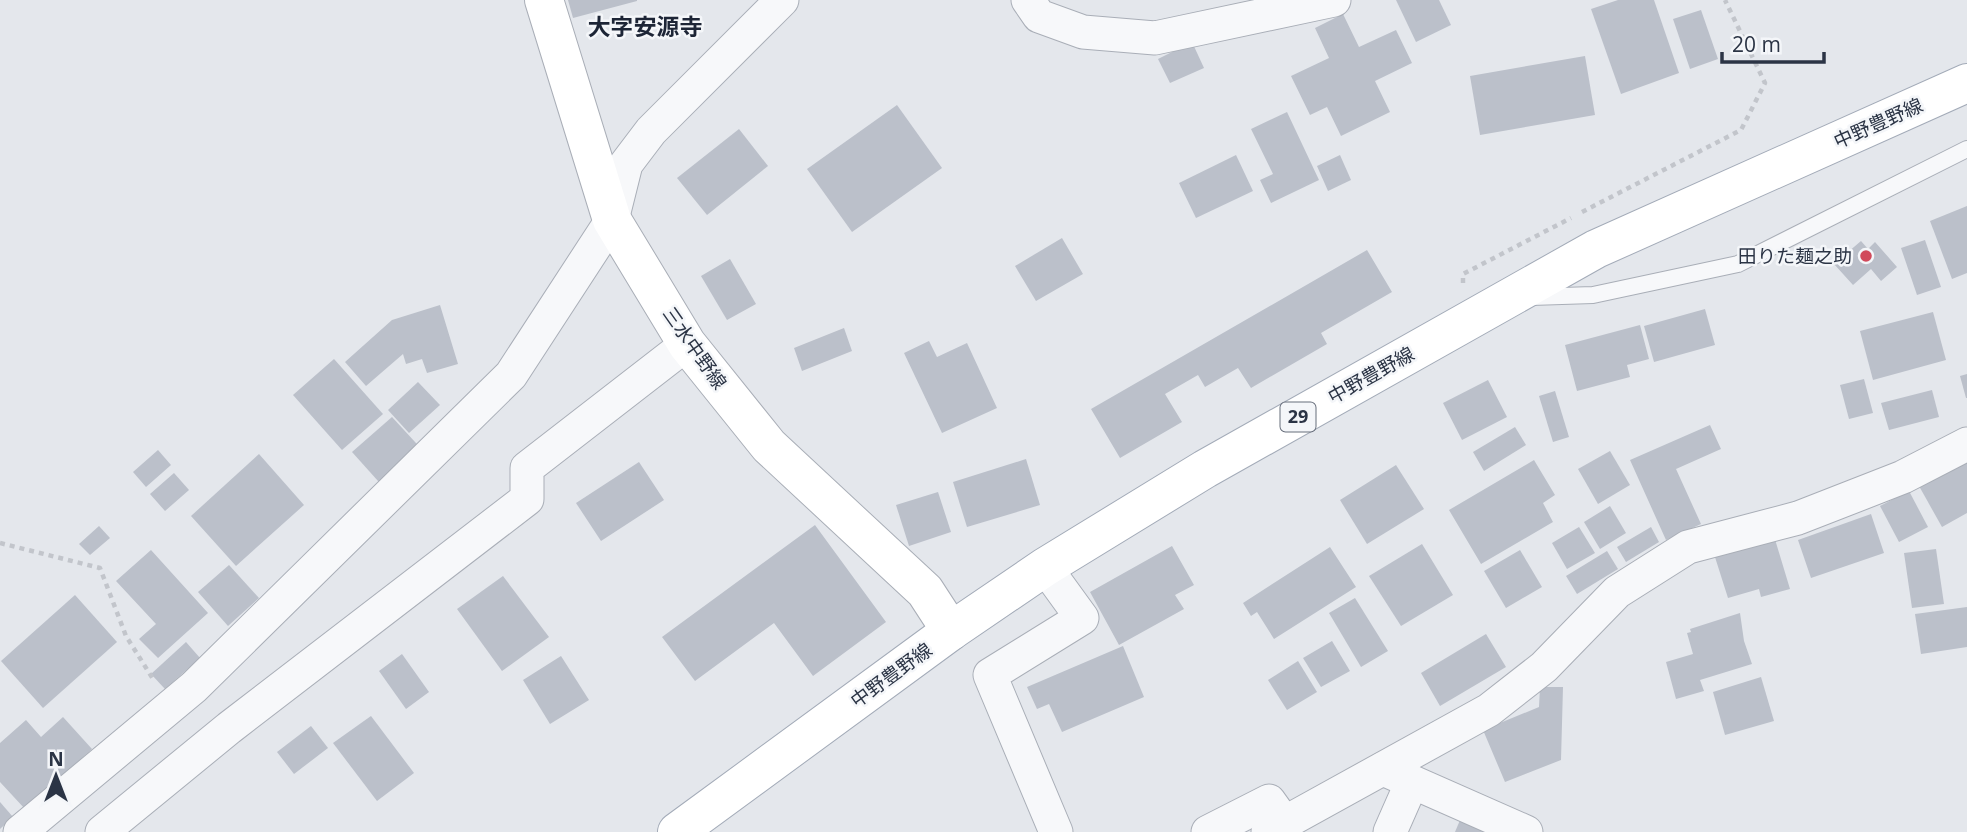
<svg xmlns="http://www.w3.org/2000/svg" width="1967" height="832" viewBox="0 0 1967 832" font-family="'Open Sans','Noto Sans JP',sans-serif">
<rect width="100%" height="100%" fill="#e4e7ec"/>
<g fill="#bbc0ca">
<polygon points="568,0 637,0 637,1 573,18"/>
<polygon points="1396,0 1439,0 1451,25 1416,42"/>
<polygon points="1618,0 1654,0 1679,73 1621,94 1591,9"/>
<polygon points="1701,10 1718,59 1690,69 1673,19"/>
<polygon points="1343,14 1359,47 1396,30 1412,63 1375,81 1390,112 1341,136 1327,107 1310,115 1291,76 1329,58 1315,28"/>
<polygon points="1192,42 1204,68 1170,83 1158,59"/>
<polygon points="1585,56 1595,115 1480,135 1470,76"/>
<polygon points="897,105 942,168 852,232 807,169"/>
<polygon points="1287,112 1319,180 1271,203 1260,180 1273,174 1251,129"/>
<polygon points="739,129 768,166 707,215 677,178"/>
<polygon points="1236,155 1253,191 1196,218 1179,183"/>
<polygon points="1340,155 1351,180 1328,191 1317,166"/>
<polygon points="1967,206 1967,273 1952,279 1930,221"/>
<polygon points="1062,238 1083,274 1036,301 1015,266"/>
<polygon points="1925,240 1941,287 1917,295 1901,248"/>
<polygon points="1861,241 1868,249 1875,242 1897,267 1881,281 1871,269 1853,285 1834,264"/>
<polygon points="1367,250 1392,292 1321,333 1327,344 1251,388 1238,368 1205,387 1198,375 1165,394 1182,422 1120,458 1091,409"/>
<polygon points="730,259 756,304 727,320 701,276"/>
<polygon points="440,305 458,364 427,373 422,359 406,364 403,354 366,386 345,362 392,320"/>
<polygon points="1705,309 1715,345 1654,362 1644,326"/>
<polygon points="1933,312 1946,360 1873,380 1860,331"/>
<polygon points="1640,325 1649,359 1627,365 1630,377 1577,391 1565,345"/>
<polygon points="844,328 852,351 802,371 794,348"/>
<polygon points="929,341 937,357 967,343 997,408 942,433 904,353"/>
<polygon points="334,359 383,414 342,450 293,395"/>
<polygon points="1967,374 1967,398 1966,398 1960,376"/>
<polygon points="1864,379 1873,413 1849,419 1840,385"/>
<polygon points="1488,380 1507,417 1462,440 1443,403"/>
<polygon points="418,382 440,405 409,433 388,410"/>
<polygon points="1932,390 1939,417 1889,430 1881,403"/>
<polygon points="1555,391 1569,437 1553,442 1539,396"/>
<polygon points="392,417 427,455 387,491 352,452"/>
<polygon points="1710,425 1721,449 1676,469 1701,524 1666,540 1630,460"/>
<polygon points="1515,427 1526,445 1484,471 1473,452"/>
<polygon points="158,450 171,465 146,487 133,472"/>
<polygon points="1610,451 1630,485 1598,504 1578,469"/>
<polygon points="259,454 304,505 236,566 191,516"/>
<polygon points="1026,459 1040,505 967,527 953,482"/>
<polygon points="1534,460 1555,495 1543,503 1553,522 1481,564 1449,510"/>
<polygon points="1967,460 1967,513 1942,527 1919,486"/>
<polygon points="639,462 664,500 601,541 576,503"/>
<polygon points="1396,465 1424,509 1367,544 1340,500"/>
<polygon points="174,473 189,490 165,511 150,494"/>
<polygon points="1909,491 1928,527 1899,542 1880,506"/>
<polygon points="938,492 951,532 909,546 896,505"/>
<polygon points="1610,506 1626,533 1600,549 1584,522"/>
<polygon points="1871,514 1884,553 1811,578 1798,540"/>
<polygon points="815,525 886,622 813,676 774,623 695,681 662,637"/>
<polygon points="99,526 110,538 90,555 79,544"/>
<polygon points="1579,527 1595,553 1567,569 1552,543"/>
<polygon points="1651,527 1659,542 1626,562 1617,547"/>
<polygon points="1774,536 1790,589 1761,597 1759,589 1728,598 1714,554"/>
<polygon points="1422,544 1453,595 1401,626 1369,576"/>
<polygon points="1172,546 1194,585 1175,595 1184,609 1119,645 1090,592"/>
<polygon points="1330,547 1356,587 1274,639 1257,612 1251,616 1243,603"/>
<polygon points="1936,549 1944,604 1912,608 1904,553"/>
<polygon points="151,550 208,613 158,658 139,639 156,624 116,581"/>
<polygon points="1520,550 1542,587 1506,608 1484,571"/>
<polygon points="1607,551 1618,569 1577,594 1566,576"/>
<polygon points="229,565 259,598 228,626 198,592"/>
<polygon points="503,576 549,637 502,671 457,609"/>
<polygon points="75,595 117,642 43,708 1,661"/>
<polygon points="1355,598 1388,651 1361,667 1329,613"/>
<polygon points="1967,607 1967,647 1921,654 1915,614"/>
<polygon points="1740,613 1744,641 1752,664 1700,680 1704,691 1676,699 1666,662 1693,654 1687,633 1691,632 1690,629"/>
<polygon points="1486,634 1506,667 1440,706 1421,673"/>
<polygon points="1332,641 1350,671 1321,687 1303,658"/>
<polygon points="186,642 200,658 165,689 151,674"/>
<polygon points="1123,646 1144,697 1062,732 1049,704 1037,709 1027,687"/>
<polygon points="402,654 429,692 406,709 379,671"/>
<polygon points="561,656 589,700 550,724 523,680"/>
<polygon points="1298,661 1317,692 1287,710 1268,680"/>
<polygon points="1761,677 1774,721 1725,735 1713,692"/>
<polygon points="1540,687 1563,687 1561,760 1505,782 1483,730 1539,707"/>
<polygon points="371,716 414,773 377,801 333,743"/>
<polygon points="63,717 92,749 25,809 0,782 0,743 26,720 41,737"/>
<polygon points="311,726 328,748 294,774 277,752"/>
<polygon points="0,802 13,817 0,829"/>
<polygon points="1463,813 1507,832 1455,832"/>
</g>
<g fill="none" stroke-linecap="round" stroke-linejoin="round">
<defs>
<polyline id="lane" points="1531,297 1593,295 1738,264 1967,149"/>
<g id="street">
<polyline points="1028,0 1039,16 1083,32 1155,38 1334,0"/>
<polyline points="1045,567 1082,618 990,675 1056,832"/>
<polyline points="1383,769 1526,832"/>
<polyline points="20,832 194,687 511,375 612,220 626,164 651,131 782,0"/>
<polyline points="102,832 229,728 527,499 527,468 687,344"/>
<polyline points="1208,832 1269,801 1284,822"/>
<polyline points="1268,832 1489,710 1544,667 1617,592 1688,547 1798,518 1903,477 1967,444"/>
<polyline points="1390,832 1412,782"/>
</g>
<polyline id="secondary" points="544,0 612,220 687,344 769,446 925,591 951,631"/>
<polyline id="primary" points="677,832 951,631 1045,567 1205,469 1596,249 1967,83"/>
</defs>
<use href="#lane" stroke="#a9aeb7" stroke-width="18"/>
<use href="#street" stroke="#a9aeb7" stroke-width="35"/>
<use href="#secondary" stroke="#a9aeb7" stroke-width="40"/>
<use href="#primary" stroke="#a3abb8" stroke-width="40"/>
<g stroke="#c2c5cb" stroke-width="4.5" stroke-dasharray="5 5" stroke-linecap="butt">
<polyline points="1582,212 1741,130 1765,83 1725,0"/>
<polyline points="1463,283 1463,274 1571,218"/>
<polyline points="0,543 100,568 126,636 153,679"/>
</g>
<use href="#lane" stroke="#f7f8fa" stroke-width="16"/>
<use href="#street" stroke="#f7f8fa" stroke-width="33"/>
<use href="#secondary" stroke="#fff" stroke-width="38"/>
<use href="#primary" stroke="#fff" stroke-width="38"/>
</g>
<circle fill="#d1495b" stroke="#f4f6f9" stroke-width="2.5" cx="1866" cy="256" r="7"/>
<g text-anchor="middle" stroke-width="5" stroke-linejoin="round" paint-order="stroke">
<rect fill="#f4f6f9" stroke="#676e7b" stroke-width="2" x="1280.5" y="402.5" width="35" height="29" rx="5"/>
<g font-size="18" font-weight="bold" fill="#2b3445">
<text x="1298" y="423">29</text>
</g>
<g font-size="19" fill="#2b3445" stroke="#f4f6f9">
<text transform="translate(1878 123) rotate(-24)" y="7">中野豊野線</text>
<text transform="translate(695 348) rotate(55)" y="7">三水中野線</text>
<text transform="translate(1371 375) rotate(-29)" y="7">中野豊野線</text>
<text transform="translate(891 675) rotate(-36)" y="7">中野豊野線</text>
</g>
<g font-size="19" fill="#2b3445" stroke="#f4f6f9" text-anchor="end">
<text x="1852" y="263">田りた麺之助</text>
</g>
<g font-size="23" font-weight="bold" fill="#1d2536" stroke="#f4f6f9">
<text x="645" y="35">大字安源寺</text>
</g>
</g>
<g transform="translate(56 776)" stroke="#f4f6f9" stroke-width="5" paint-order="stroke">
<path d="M0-5L12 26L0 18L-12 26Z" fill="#2b3445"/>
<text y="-10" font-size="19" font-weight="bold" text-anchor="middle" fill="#2b3445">N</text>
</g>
<path d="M1722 52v10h102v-10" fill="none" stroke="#2b3445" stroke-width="3.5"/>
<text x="1732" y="52" font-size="21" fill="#2b3445" stroke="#f4f6f9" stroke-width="5" paint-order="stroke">20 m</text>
</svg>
